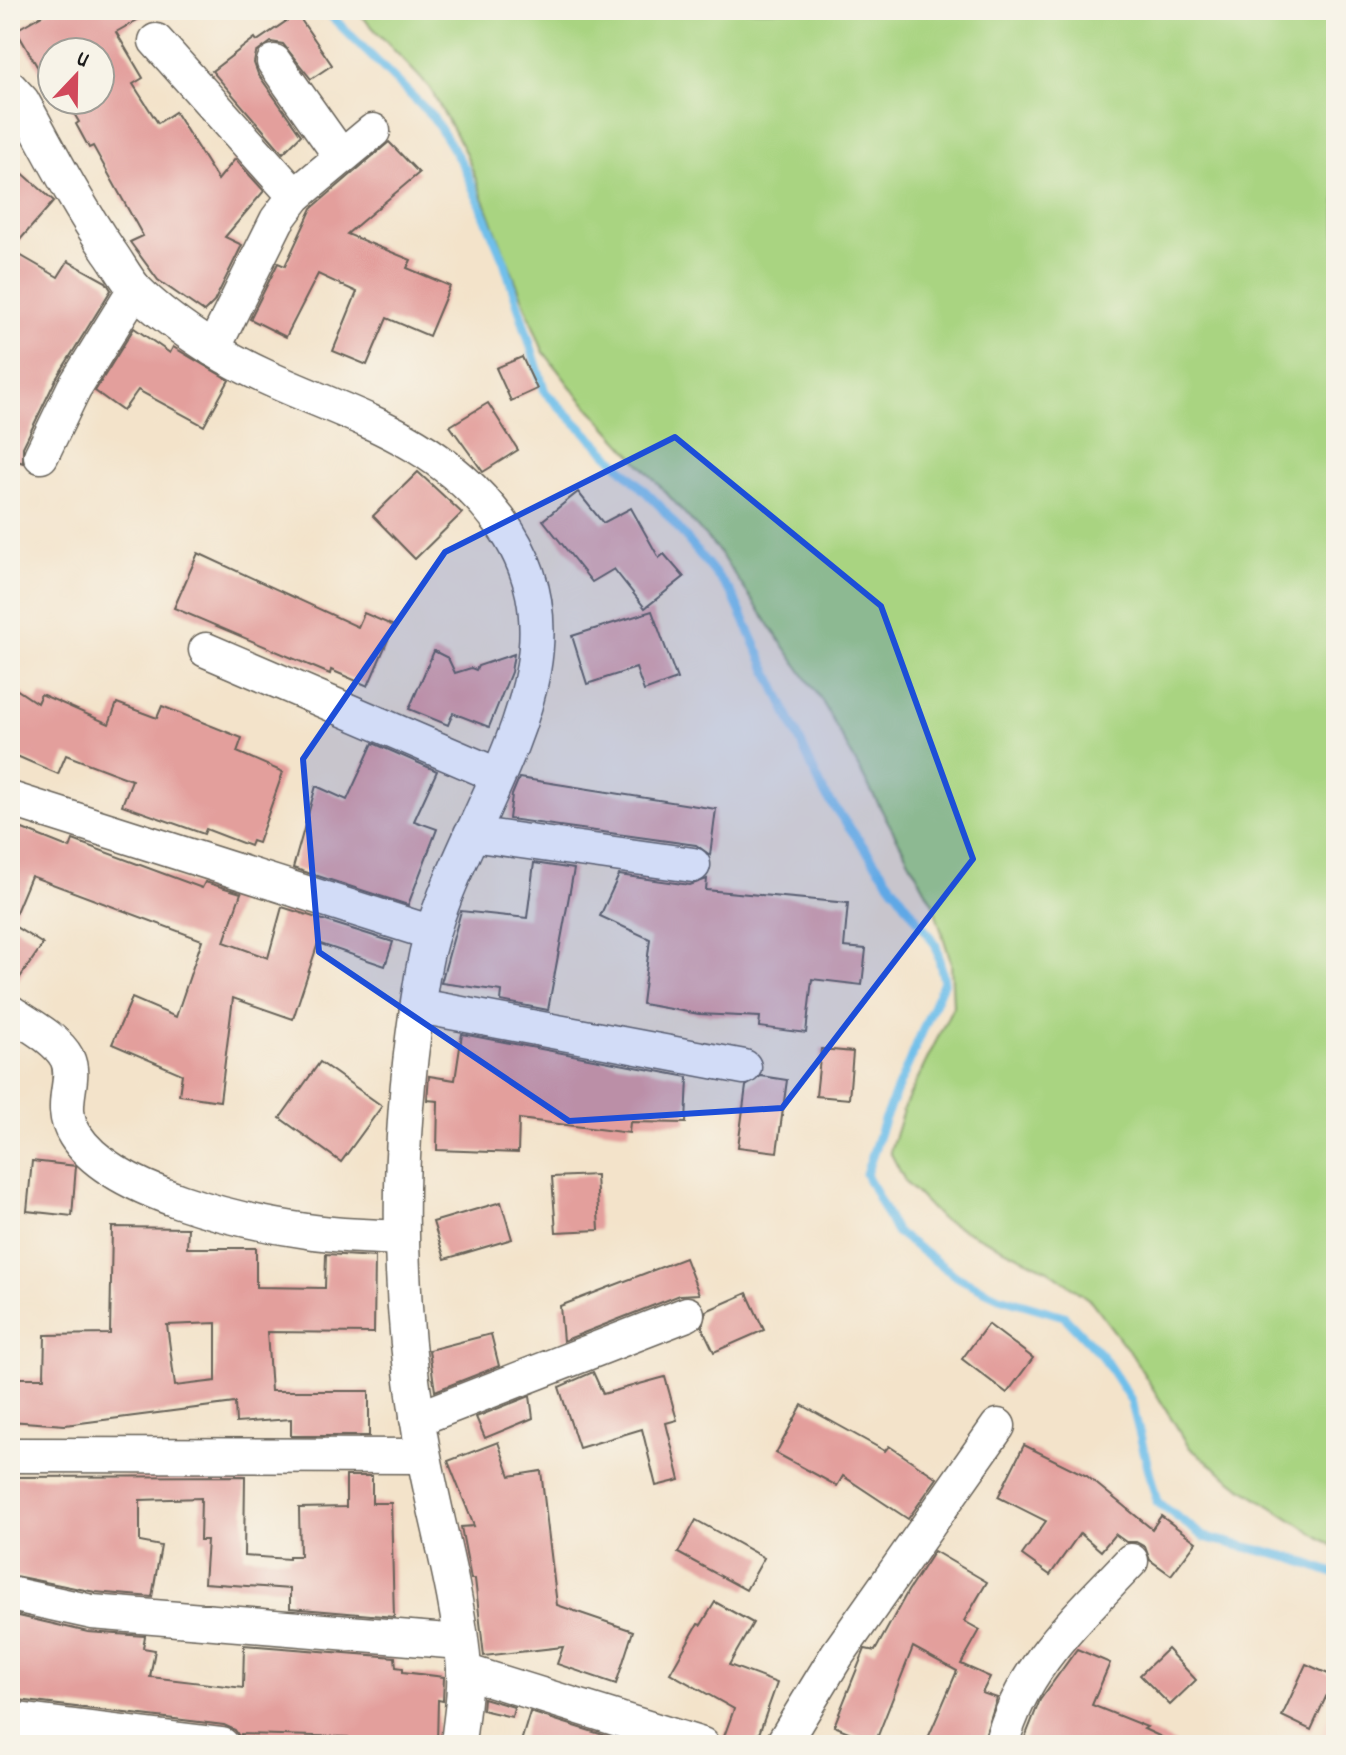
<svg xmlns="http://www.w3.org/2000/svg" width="1346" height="1755" viewBox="0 0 1346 1755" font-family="Dekko,sans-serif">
<rect width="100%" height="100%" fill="#f7f3e8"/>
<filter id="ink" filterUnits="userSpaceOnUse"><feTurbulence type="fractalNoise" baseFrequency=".0125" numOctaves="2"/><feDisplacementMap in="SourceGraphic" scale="16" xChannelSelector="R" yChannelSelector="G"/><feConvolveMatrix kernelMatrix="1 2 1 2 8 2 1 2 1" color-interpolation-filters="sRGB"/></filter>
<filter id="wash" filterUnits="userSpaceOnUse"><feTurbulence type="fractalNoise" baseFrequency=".006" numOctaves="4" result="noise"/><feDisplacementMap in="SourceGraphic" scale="32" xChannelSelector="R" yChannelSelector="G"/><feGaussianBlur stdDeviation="1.8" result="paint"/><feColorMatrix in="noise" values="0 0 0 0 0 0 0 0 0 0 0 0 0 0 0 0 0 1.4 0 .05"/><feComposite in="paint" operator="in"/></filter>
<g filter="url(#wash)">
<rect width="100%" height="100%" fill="#f3e3ca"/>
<polygon fill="#f6d2c4" points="1336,1711 1336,1745 1318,1745 1329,1713"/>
<polygon fill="#a9d481" stroke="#62784e" stroke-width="2" points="356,10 1336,10 1336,1548 1239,1486 1190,1448 1132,1355 1091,1301 1048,1270 941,1219 906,1183 890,1152 904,1107 953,1006 951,962 933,904 822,701 716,548 574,391 543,351 466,154 430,88"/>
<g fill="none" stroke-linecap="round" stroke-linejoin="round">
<polyline stroke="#6fbfea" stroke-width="9" points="325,10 433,117 464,167 504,261 545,392 660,506 732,594 824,793 936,945 944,981 884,1120 866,1174 895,1231 957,1277 999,1297 1064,1316 1103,1357 1131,1400 1157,1502 1204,1537 1292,1558 1336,1574"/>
</g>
<g id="blocks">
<g fill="#e39f9c" fill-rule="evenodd">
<polygon points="51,10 155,10 116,32 143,78 133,84 158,123 175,112 218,180 235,159 264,191 225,237 242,245 214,302 204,312 158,280 130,242 143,236 93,146 89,148 76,124 79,122 66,100 100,100 100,52 52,52 52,92 16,30"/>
<polygon points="297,14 332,65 311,79 283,44 271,42 256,53 254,63 258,74 301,135 283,153 212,71 255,38 257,41"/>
<polygon points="389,142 419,173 347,234 411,260 407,268 450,286 429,336 387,318 367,365 333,351 357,292 318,274 286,337 250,319 278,263 285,266 312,208"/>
<polygon points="10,162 54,201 11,250 58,277 68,261 106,282 111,290 56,379 23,447 23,463 10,458"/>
<polygon points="134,328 170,353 173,347 229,380 204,426 138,390 123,411 95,391"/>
<polygon points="522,357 537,389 511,401 496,368"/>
<polygon points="488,403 518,450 483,472 450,426"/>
<polygon points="418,472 462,513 415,559 373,516"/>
<polygon points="578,492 603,523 631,508 659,558 664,554 684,577 645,608 614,569 592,582 543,520"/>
<polygon points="198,553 358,627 364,613 394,626 368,686 331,670 330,674 174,608"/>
<polygon points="652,611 677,679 644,691 636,668 587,684 572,636"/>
<polygon points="434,651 448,658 455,673 471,668 476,670 478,666 514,654 511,672 489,727 453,713 448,725 409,709"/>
<polygon points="10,685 37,703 41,694 109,724 117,703 157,718 162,706 242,738 237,752 283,772 258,843 252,841 250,846 206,829 204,834 122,805 132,780 66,755 58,774 10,753"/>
<polygon points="373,743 437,771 414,821 437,829 408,905 293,868 316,786 347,800"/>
<polygon points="519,778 716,809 710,855 696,845 509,819 512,795"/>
<polygon points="10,824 70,848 73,840 202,888 205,882 241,893 224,942 268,958 282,907 393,942 385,966 318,943 293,1019 233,998 220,1101 179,1095 182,1074 112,1044 132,998 176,1017 202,940 31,876 11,924 43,944 10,992"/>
<polygon points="534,863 574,869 548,1010 501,1001 502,991 441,983 461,911 527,918"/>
<polygon points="619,875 690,885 707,879 706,890 848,903 844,947 866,949 862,985 812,979 806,1033 759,1027 760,1017 699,1014 642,1004 650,939 600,916"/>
<polygon points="462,1034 688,1077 686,1123 630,1122 629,1133 519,1119 518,1153 437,1150 438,1101 427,1100 429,1076 455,1080"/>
<polygon points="821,1049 853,1052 849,1099 816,1096"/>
<polygon points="320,1062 382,1106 341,1162 280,1118"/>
<polygon points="761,1076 787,1080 777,1152 738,1147 746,1086"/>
<polygon points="32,1161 76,1166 72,1216 27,1211"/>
<polygon points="596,1175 599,1230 556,1232 552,1177"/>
<polygon points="501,1202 512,1239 445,1259 433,1222"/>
<path d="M 112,1227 L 188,1228 L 187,1248 L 256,1248 L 256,1287 L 325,1288 L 326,1254 L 375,1257 L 374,1333 L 267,1332 L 271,1391 L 369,1391 L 369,1436 L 291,1436 L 291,1419 L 236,1423 L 235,1403 L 65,1425 L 10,1421 L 10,1378 L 44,1378 L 45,1335 L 110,1334 ZM 216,1323 L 216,1381 L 175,1386 L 167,1325 Z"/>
<polygon points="685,1258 699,1294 680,1295 563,1341 560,1306"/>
<polygon points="747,1293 764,1330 714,1352 702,1327 706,1311"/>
<polygon points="988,1324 1033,1358 1007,1393 962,1359"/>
<polygon points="491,1334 499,1366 435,1391 429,1350"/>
<polygon points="593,1372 603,1394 665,1377 677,1420 666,1423 680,1480 656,1486 642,1429 579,1448 559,1387"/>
<polygon points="530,1396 533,1418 485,1438 476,1417"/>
<polygon points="802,1405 885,1451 889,1446 937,1478 908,1519 843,1476 837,1486 776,1453"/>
<polygon points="498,1442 510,1476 541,1471 557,1605 633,1631 616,1684 557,1664 563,1647 484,1656 475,1579 471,1579 461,1527 474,1526 448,1461"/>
<polygon points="1024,1445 1087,1476 1152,1529 1161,1516 1196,1542 1171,1575 1150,1560 1145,1547 1136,1542 1126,1542 1115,1534 1101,1551 1080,1533 1050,1575 1022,1555 1046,1521 998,1497"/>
<polygon points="245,1476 244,1556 289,1559 289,1556 300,1556 299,1508 346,1507 346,1476 372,1476 372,1503 391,1503 394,1617 290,1608 290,1589 204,1583 207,1540 200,1540 201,1498 140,1500 140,1542 161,1546 152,1597 95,1592 10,1575 10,1477"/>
<polygon points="696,1520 764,1558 746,1590 678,1553"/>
<polygon points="934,1551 987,1582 964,1621 980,1630 961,1664 990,1677 982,1693 997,1698 982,1745 925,1745 957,1671 913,1647 875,1743 834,1726 865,1649 875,1651 908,1591"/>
<polygon points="715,1602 753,1623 729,1665 777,1683 755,1745 721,1745 734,1709 670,1673 698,1624 701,1625"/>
<polygon points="10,1614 88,1632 145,1636 143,1648 155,1650 150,1677 243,1688 244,1645 395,1657 396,1667 403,1668 403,1672 444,1677 443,1701 438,1700 437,1745 348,1745 348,1737 241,1734 241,1739 235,1730 224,1725 10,1699"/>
<polygon points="1077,1649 1110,1663 1092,1705 1147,1727 1144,1729 1179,1745 1022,1745 1040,1700"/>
<polygon points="1167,1649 1196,1680 1170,1705 1140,1675"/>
<polygon points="1306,1664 1335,1677 1311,1730 1282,1716"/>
<polygon points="483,1698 514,1707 512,1717 482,1710"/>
<polygon points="530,1712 635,1745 520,1745"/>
</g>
</g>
</g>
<g filter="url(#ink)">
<use href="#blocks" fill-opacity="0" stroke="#676259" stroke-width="2"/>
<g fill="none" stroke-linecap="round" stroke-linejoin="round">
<defs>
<g id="minor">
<polyline points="156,41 295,196"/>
<polyline points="274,62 340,155"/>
<path d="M 10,88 L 22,101 C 50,152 76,203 109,251 C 118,263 126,279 136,290 C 157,311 188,333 213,349 C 314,411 422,418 499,520 C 608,666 448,823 423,971 C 397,1122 394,1271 418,1422 C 430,1504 458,1585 464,1668 C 466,1693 460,1720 458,1745"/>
<polyline points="213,349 277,220 295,196 373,131"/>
<polyline points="41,456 74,388 135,289"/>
<polyline points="206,650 497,775"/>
<polyline points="10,799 432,933"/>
<polyline points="471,834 693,865"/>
<polyline points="419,1006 744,1067"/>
<path d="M 10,1012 C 28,1024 57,1039 67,1058 C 78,1081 56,1105 75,1135 C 111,1193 243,1222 307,1231 C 337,1236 369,1236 399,1238"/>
<polyline points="417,1419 687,1314"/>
<polyline points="10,1455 423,1456"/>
<polyline points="10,1594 92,1612 460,1642"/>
<polyline points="464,1671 702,1745"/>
<polyline points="10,1719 222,1745"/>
<polyline points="782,1745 837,1655 998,1426"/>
<path d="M 1001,1745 C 1023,1665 1076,1620 1131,1561"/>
</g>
</defs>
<use href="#minor" stroke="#676259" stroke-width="37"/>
<use href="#minor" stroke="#fff" stroke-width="34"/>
</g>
</g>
<path fill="#1d4ed8" fill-opacity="0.2" stroke="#1d4ed8" stroke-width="6" stroke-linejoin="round" d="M 675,437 L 881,606 L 973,859 L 782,1108 L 569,1121 L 319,952 L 303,759 L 445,552 Z"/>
<rect width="1346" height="1755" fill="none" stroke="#f7f3e8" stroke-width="40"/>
<g transform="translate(76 76) rotate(22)"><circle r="38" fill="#f7f3e8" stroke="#9f9d96" stroke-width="2"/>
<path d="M0-6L14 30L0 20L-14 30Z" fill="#d1495b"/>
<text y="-12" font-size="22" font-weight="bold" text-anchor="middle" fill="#1c1c1c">U</text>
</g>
</svg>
